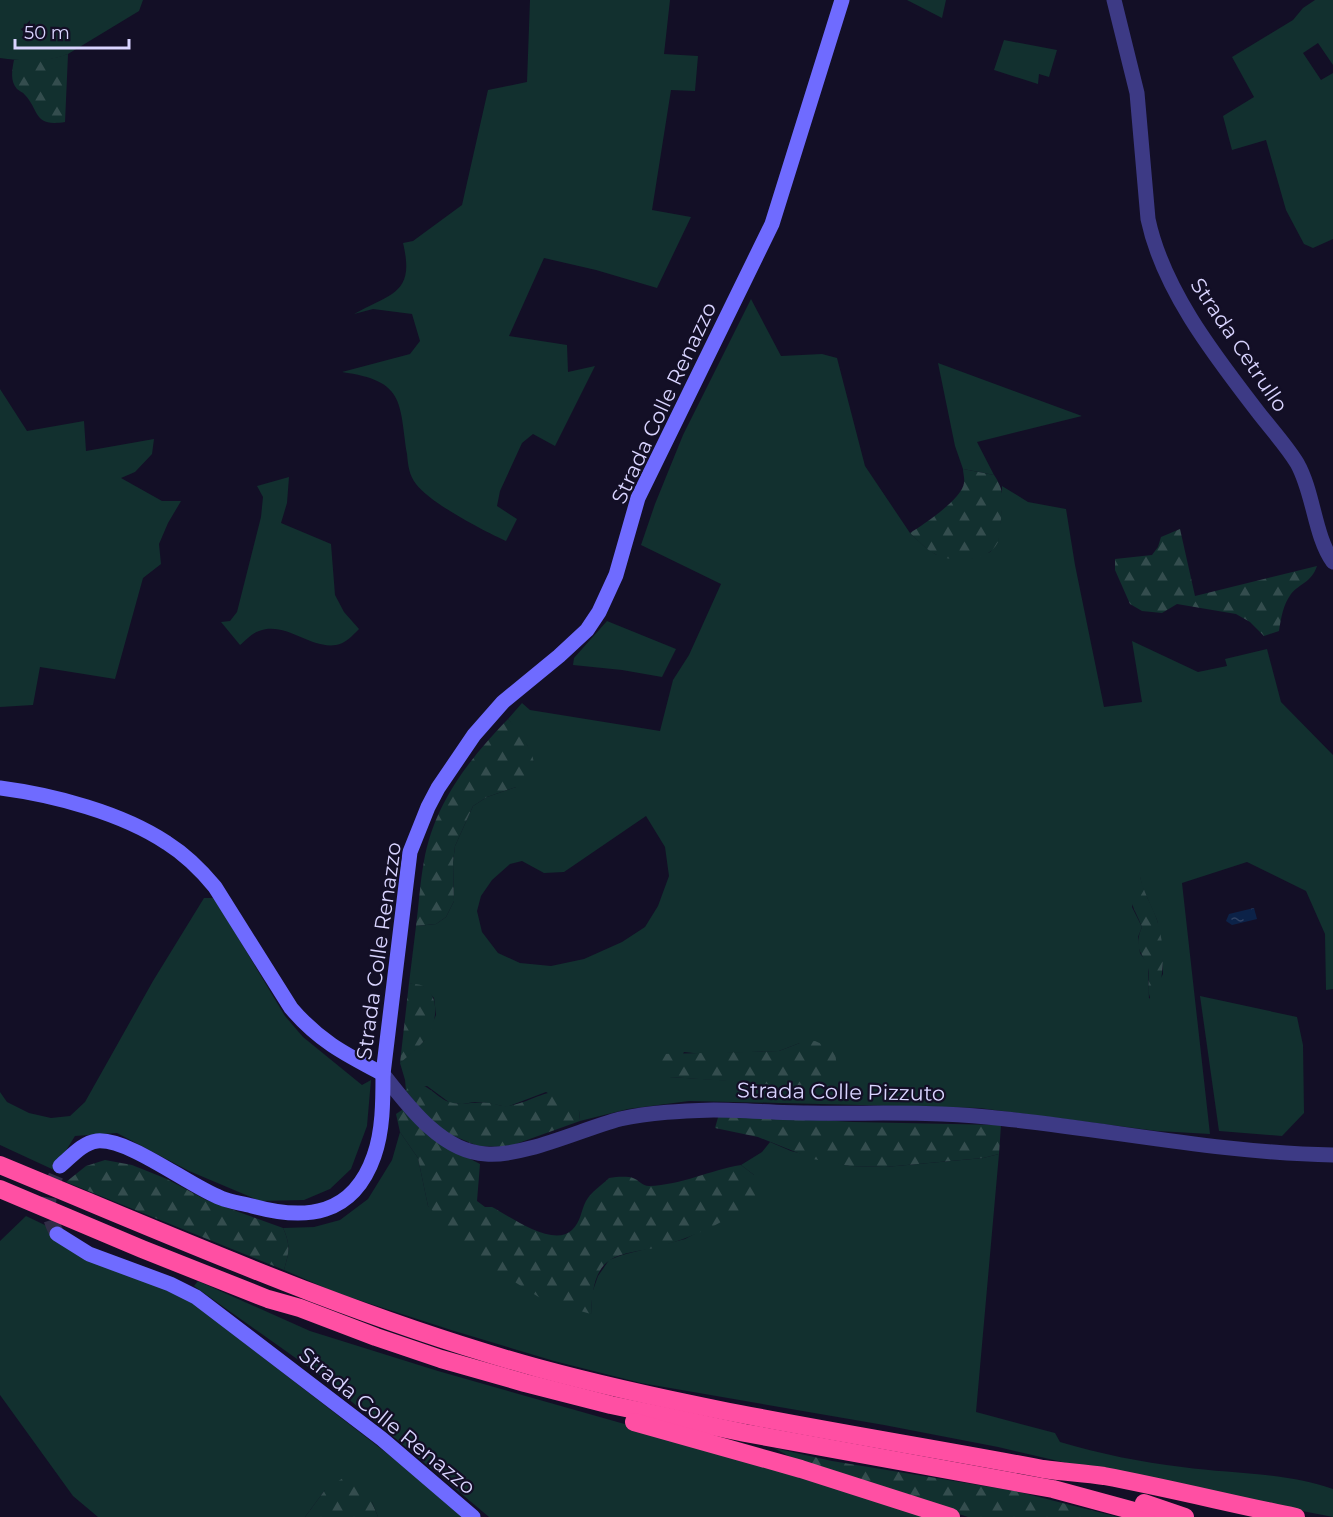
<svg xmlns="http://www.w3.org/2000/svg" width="1333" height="1517" viewBox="0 0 1333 1517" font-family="Montserrat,sans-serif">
<defs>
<pattern id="forest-firs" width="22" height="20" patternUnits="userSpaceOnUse" patternTransform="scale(1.5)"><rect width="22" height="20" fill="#12302f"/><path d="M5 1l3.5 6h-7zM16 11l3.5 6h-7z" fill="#344d4e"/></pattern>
<pattern id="water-ripples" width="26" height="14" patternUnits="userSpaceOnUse" patternTransform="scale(1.5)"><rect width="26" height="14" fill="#0c2248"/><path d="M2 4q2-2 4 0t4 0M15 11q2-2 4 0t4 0" fill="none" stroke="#2f4163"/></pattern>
</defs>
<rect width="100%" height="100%" fill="#130f26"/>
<g fill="#12302f" fill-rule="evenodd">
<path d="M 0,0 L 143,0 L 139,11 L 68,54 C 47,63 22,61 0,58 Z"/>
<path d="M 530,0 L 670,0 L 664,54 L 698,56 L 695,91 L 671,90 L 652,210 L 691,217 L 657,288 L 596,270 L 544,258 L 509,336 L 567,345 L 568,372 L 595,366 L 555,446 L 533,434 L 522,443 L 500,491 L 497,506 L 517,519 L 506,541 C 484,531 430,503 416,484 C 409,475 408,465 407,454 C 399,401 405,381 342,372 L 410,354 L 420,341 L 412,314 L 373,309 L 354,314 C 393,293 415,293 403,243 L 413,241 L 462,205 L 488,90 L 527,82 Z"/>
<polygon points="907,0 946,0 942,18"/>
<polygon points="1315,0 1333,0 1333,65 1318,43 1303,53 1321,80 1333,73 1333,239 1313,248 1304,244 1286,210 1266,140 1232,150 1223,116 1254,97 1232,57 1293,20 1303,8"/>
<polygon points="1004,40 1057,50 1049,77 1039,74 1038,84 994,70"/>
<path d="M 751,299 L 781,356 L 822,354 L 837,358 L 865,466 L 910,533 L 925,547 L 935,554 L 949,558 L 970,559 L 990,552 L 998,541 L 1002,507 L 1002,486 L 1028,502 L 1066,509 L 1075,565 L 1104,707 L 1142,702 L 1132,641 L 1198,672 L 1227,666 L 1225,659 L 1267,649 L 1281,702 L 1333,755 L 1333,989 L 1326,990 L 1325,934 L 1306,891 L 1247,862 L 1182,883 L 1210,1134 L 1157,1131 L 979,1108 L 779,1103 L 689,1101 L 628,1109 L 580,1121 L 579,1111 L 546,1092 L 507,1107 L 488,1103 L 475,1102 L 462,1104 L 450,1103 L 427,1086 L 406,1091 L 405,1080 L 400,1063 L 424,1041 L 436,1015 L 434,998 L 424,987 L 409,983 L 416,926 L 436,924 L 446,917 L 454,901 L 453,862 L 455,846 L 473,806 L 487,797 L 516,787 L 534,763 L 527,745 L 508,719 L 522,703 L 530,710 L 660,731 L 673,680 L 689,655 L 721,584 L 641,545 L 655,504 L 683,435 ZM 646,816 L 665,847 L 669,876 L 658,906 L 645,927 L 622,942 L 584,959 L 551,966 L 520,963 L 498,953 L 482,932 L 477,911 L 481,896 L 492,880 L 510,864 L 522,861 L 544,873 L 564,872 ZM 1140,877 L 1142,886 L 1157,920 L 1161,943 L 1163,974 L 1149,999 L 1148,964 L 1140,953 L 1138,937 L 1142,927 L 1132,907 ZM 800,1043 L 768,1083 L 670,1077 L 684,1052 L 702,1054 L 779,1051 Z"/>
<polygon points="938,363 1082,416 977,442 994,475 963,469 955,446"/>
<polygon points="0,389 27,431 84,421 86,451 154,439 152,454 135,472 121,478 162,501 181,501 168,523 159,544 161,564 143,578 115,679 40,667 33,705 0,707"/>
<path d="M 289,477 L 287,503 L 281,523 L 331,544 L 335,595 L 344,612 L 359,629 C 352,636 345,644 336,645 C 309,649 286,621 259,631 C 252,633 245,641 240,645 L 221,622 L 230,621 L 237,612 L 261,517 L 263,497 L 257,486 Z"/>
<polygon points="607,621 676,649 662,677 622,670 573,665 574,658"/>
<polygon points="204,898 213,898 221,909 285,1016 303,1037 362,1085 371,1080 367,1126 351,1169 330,1189 304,1200 260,1201 189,1171 117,1133 75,1136 54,1170 0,1145 0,1092 7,1102 29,1113 51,1118 70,1116 85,1102 153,981"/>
<polygon points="1200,996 1297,1017 1303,1045 1304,1113 1282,1136 1219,1131"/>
<path d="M 400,1132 L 418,1158 L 428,1206 L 591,1314 L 592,1293 L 598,1276 L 609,1260 L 622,1255 L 685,1239 L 707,1227 L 754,1175 L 741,1165 L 762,1152 L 770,1142 L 791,1151 L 850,1166 L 885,1167 L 983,1158 L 999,1154 L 976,1412 L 1055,1433 L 1060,1442 C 1100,1454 1141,1462 1182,1467 C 1232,1474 1285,1472 1333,1489 L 1333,1517 L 1118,1475 L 998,1447 L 884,1425 L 641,1383 L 554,1361 L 451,1330 L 337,1293 L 284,1270 C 289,1252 291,1246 283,1228 L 314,1227 L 340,1220 L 368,1199 L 392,1160 Z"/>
<polygon points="26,1216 49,1227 57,1239 186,1298 393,1458 464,1517 378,1517 372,1502 325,1490 305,1517 98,1517 73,1496 0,1395 0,1241"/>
<polygon points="198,1281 310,1331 438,1371 843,1486 938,1517 489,1517 321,1376 194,1286"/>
</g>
<g fill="url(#forest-firs)">
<path d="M 68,54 L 65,122 C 33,127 40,111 25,95 C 23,92 19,91 17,89 C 10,81 12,70 14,60 C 32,60 50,61 68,54 Z"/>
<path d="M 963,469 L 994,475 C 1005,491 1003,501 1001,519 C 1000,526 1000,536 998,542 C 988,563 952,563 935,554 C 925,549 918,540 910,533 C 923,525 962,499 964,483 C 965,479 963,473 963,469 Z"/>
<path d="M 1180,529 L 1195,596 L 1317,566 C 1311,583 1300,583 1291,594 C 1283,605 1281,618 1279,631 L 1264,636 L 1250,622 L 1236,614 L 1177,604 L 1162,613 L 1142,611 L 1130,604 L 1115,570 L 1115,559 L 1152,555 L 1158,547 L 1161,537 Z"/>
<path d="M 508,719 C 524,737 547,767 527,790 L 516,787 L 487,797 L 473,806 L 455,846 L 453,862 L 454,901 L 446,917 L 436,924 L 416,926 C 419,904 420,882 424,861 C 434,804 469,759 508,719 Z"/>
<path d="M 1140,876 C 1143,892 1152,905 1157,920 C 1166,948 1164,978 1155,1005 C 1144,993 1151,982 1148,968 C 1147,963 1144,960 1142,955 C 1136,946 1138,936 1142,927 C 1134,906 1123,896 1140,876 Z"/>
<path d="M 409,983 C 414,984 419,984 423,986 C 442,997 436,1028 424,1041 C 417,1049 408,1056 400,1063 Z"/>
<polygon points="815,1041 835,1050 837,1070 821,1081 798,1086 670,1077 655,1071 651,1063 662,1054 779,1051 800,1043"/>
<path d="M 417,1084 C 433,1087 438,1100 453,1103 C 465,1105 477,1101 490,1103 C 496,1104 503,1107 508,1106 C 528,1103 540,1092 562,1091 L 579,1111 L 580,1121 L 507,1147 L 478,1146 L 449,1134 L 428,1118 L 406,1091 L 409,1086 Z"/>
<path d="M 402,1110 L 410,1110 L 449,1148 L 480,1164 L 477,1201 L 485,1207 L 492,1207 C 511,1217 553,1248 572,1230 C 581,1222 581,1210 586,1201 C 591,1192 602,1185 609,1178 C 617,1177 626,1176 633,1178 C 639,1180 642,1186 649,1186 C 682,1185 710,1170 741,1165 L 754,1175 L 761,1189 C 740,1219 689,1239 654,1248 C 641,1251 622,1252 610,1260 C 593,1271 592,1296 591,1314 L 545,1301 L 491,1267 L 460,1239 L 428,1206 L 418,1158 L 400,1132 L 396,1114 Z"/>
<polygon points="719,1114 853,1122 1001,1125 999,1154 983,1158 885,1167 850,1166 813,1159 758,1137 715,1128"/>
<path d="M 105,1160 L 132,1165 L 167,1179 L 206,1200 L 283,1228 C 291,1246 289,1252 284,1270 L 66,1182 L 86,1166 Z"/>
<polygon points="774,1448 832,1461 1015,1491 1118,1517 968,1517 800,1462"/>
<polygon points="346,1476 363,1480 378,1517 305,1517 325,1490"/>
</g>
<polygon fill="url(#water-ripples)" points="1254,908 1257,919 1232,925 1226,921 1229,914"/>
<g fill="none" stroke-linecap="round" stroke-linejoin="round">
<path stroke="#312d47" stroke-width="15" stroke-dasharray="15 8" stroke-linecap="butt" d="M 57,1234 C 43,1206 48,1194 60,1166"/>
<g stroke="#3d3a85" stroke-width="15">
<path d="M 1114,0 L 1137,93 L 1148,219 C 1163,290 1215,356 1258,412 C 1271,429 1286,445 1297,463 C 1314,493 1314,535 1333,562"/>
<path d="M 383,1074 C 408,1106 442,1152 486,1154 C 524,1157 582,1129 620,1119 C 651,1112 683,1111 714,1110 C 745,1110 777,1113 808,1113 C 868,1114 928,1111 987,1117 C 1103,1128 1217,1153 1333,1155"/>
</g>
<g stroke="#6f6bff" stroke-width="15">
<path d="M 0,788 C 54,795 122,813 167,843 C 186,855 201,870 215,887 L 291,1008 C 319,1041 345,1054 383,1074"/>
<path d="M 60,1166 C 71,1157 82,1143 97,1141 C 129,1138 189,1186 221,1198 C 230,1202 241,1203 252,1206 C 306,1221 353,1216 374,1156 C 383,1131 383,1101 383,1074 L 410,852 L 428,807 L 438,788 L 474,735 L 503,702 L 559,656 L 587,630 L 599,612 L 616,575 L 638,498 L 772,224 L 842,0"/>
<polyline points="57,1234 89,1254 170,1284 196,1297 382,1439 473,1517"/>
</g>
<g stroke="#ff4fa3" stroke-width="18">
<path d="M 0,1165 C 177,1238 353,1317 538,1368 C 704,1413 875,1437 1043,1469 C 1063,1472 1084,1473 1104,1476 C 1168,1488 1232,1504 1296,1517"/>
<polyline points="0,1189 142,1249 268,1299 300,1308 376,1337 441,1359 525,1383 611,1405 745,1433 1053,1489 1156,1517"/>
<polyline points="634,1422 801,1469 951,1517"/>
<polyline points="1144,1503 1185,1517"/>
</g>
</g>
<g text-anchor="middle" stroke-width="4.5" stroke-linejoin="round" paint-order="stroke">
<g font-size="21" fill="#d9d4ff" stroke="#130f26">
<text transform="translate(1239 345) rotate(56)" y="7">Strada Cetrullo</text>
<text transform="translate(664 403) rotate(-65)" y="7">Strada Colle Renazzo</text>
<text transform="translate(379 951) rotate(-82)" y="7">Strada Colle Renazzo</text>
<text transform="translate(841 1092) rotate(1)" y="7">Strada Colle Pizzuto</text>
<text transform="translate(387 1421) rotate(39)" y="7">Strada Colle Renazzo</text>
</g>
</g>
<path d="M15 39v9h114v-9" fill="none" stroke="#d9d4ff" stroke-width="3"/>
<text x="24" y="39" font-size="18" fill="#d9d4ff" stroke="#130f26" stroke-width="4.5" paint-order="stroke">50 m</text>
</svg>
